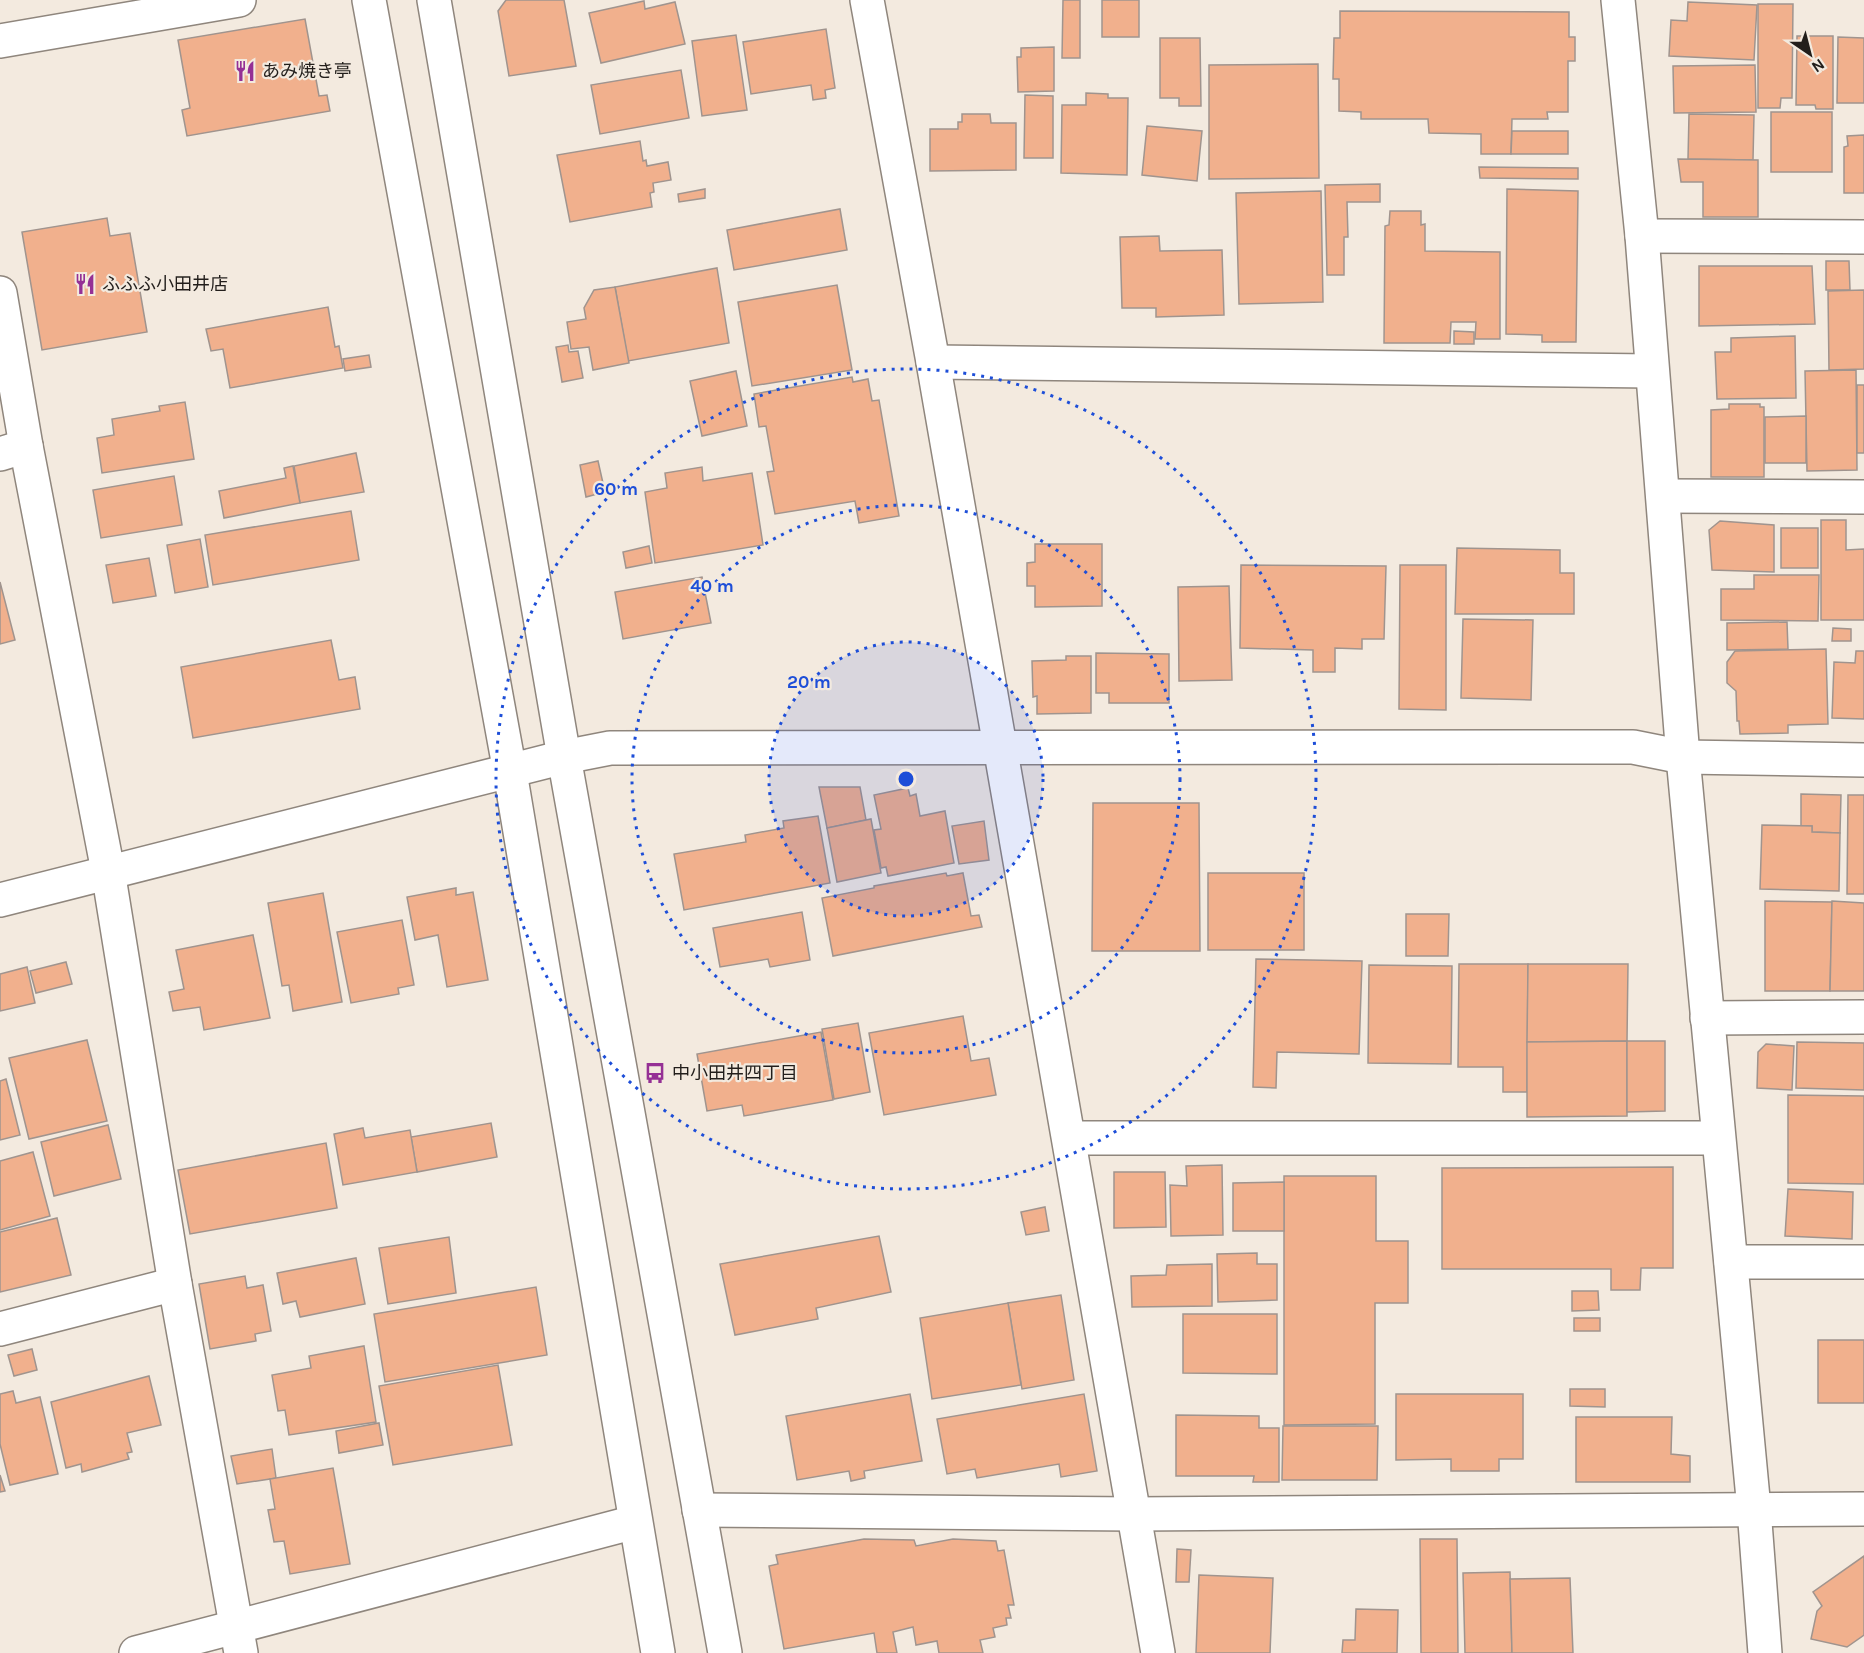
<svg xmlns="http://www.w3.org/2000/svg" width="1864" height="1653" viewBox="0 0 1864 1653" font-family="Karla,'Noto Sans JP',sans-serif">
<rect width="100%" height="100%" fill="#f3eadf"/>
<g fill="#f1b08d" stroke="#a0948e" stroke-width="1.5">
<polygon points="506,0 564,0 576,66 509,76 498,11"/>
<polygon points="1063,0 1080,0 1080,58 1062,58"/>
<rect x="1102" y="0" width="37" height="37"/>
<polygon points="644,1 645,9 675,2 685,44 601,63 589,13"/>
<polygon points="1688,2 1757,5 1754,60 1669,56 1671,20 1687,21"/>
<polygon points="1758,4 1793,4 1792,98 1781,98 1780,108 1758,108"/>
<polygon points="1340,11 1569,12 1569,37 1575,37 1575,61 1568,61 1568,112 1547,112 1548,119 1512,119 1511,154 1481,154 1481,134 1429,133 1428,119 1361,119 1361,112 1339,111 1339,79 1333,79 1334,38 1340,38"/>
<polygon points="305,19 319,96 327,95 330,111 187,136 182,110 190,108 178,40"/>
<polygon points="826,29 835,88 825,90 826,98 813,100 811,85 751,94 743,42"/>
<polygon points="736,35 747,110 702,116 692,41"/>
<polygon points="1797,36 1833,36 1833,109 1816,109 1815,105 1796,105"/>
<polygon points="1838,37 1864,38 1864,103 1837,103"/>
<polygon points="1160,38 1200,38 1201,106 1179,106 1179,98 1160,98"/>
<polygon points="1054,47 1054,91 1018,92 1017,57 1021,57 1021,48"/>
<polygon points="1318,64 1319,178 1209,179 1209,65"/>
<polygon points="1755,65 1756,112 1674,113 1673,66"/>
<polygon points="681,70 689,118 600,134 591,85"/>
<polygon points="1086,93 1108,94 1108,98 1128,98 1127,175 1061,173 1062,105 1086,105"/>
<polygon points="1025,95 1053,96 1053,158 1024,158"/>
<rect x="1771" y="112" width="61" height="60"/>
<polygon points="962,114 990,114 991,123 1016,123 1016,170 930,171 930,129 958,129 958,122 962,122"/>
<polygon points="1689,114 1754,115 1753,160 1688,159"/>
<polygon points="1147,126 1202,131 1197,181 1142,175"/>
<polygon points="1512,131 1568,131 1568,154 1511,154"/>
<polygon points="1864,135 1864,193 1844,193 1844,147 1848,146 1847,136"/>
<polygon points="640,141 643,161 646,160 647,166 668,162 671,180 653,183 654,192 650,193 652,207 570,222 557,155"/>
<polygon points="1678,159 1758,160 1758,217 1703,217 1703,182 1681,182"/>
<polygon points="1479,167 1578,168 1578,179 1480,178"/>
<polygon points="1380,184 1380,202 1347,202 1348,237 1344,237 1344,275 1327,275 1325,185"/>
<polygon points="705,189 705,198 679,202 678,194"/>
<polygon points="1507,189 1578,191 1576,342 1542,342 1542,335 1506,334"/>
<polygon points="1321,191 1323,302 1239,304 1236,193"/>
<polygon points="840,209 847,250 734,270 727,230"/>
<polygon points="1390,211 1421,211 1421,225 1425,224 1425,251 1500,252 1500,339 1475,339 1476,322 1451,322 1450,343 1384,343 1385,226 1389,225"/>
<polygon points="107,218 110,236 130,233 147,332 42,350 22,232"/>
<polygon points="1159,236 1160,251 1222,250 1224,315 1156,317 1156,308 1122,308 1120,237"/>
<polygon points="1826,261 1849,261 1850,290 1826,290"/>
<polygon points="1699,266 1812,266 1815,324 1699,326"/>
<polygon points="717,268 729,343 628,361 615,287"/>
<polygon points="837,285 852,370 752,386 738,302"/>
<polygon points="615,287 629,363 593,370 589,347 571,349 567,322 586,319 584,308 594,290"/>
<polygon points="1864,290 1864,369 1829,370 1828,291"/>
<polygon points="328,307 335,347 339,346 343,368 230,388 223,349 211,351 206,329"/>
<polygon points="1454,331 1474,332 1474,344 1454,344"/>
<polygon points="1795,336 1796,398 1717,399 1715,352 1731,352 1731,338"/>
<polygon points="568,345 569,352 578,351 583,378 562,382 556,347"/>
<polygon points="369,355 371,367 345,371 343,359"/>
<polygon points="1856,370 1857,470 1807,471 1805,371"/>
<polygon points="736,371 747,426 702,436 690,381"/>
<polygon points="852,377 853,382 868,379 872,401 879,400 899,516 859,523 855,501 775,514 767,472 774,471 766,426 759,427 754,394"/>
<rect x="1857" y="385" width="7" height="68"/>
<polygon points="185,402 194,459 102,473 97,438 114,435 112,419 160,411 159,406"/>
<polygon points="1729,404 1760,404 1760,407 1764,407 1764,477 1711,477 1711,410 1729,409"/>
<polygon points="1806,416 1806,463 1765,463 1765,417"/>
<polygon points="356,453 364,492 300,503 294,466"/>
<polygon points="598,461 605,492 586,497 580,465"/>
<polygon points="293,466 300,503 224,518 219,491 286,478 284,468"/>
<polygon points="702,467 703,481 752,473 763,545 655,563 645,492 667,488 665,473"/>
<polygon points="174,476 182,525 101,538 93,490"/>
<polygon points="351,511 359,560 213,585 205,535"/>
<polygon points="1821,520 1846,520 1846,550 1864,549 1864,620 1821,620"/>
<polygon points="1720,521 1774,525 1774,572 1712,570 1709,530"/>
<rect x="1781" y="528" width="37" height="40"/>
<polygon points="200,539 208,587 175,593 167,545"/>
<polygon points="1035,544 1102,544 1102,606 1035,607 1035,586 1027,586 1027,563 1035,562"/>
<polygon points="649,546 652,563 626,568 623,552"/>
<polygon points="1457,548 1560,550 1560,573 1574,573 1574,614 1455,614"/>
<polygon points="149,558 156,596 113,603 106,565"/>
<polygon points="1241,565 1386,566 1384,639 1362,639 1362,649 1335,648 1335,672 1313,672 1313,650 1240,648"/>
<polygon points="1400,565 1446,565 1446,710 1399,709"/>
<polygon points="1754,575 1819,575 1818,621 1721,620 1721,589 1754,589"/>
<polygon points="702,577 711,623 623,639 615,592"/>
<polygon points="0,582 15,640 0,644"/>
<polygon points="1229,586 1232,680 1179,681 1178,587"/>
<polygon points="1463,619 1533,620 1531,700 1461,698"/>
<polygon points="1787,622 1788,649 1727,650 1727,623"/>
<polygon points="1833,628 1851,629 1851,641 1832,641"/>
<polygon points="331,640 339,680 355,677 360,709 193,738 181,667"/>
<polygon points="1826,649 1828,724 1788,725 1788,733 1740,734 1739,721 1737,721 1736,691 1727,683 1727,662 1735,651"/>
<polygon points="1856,651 1864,651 1864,719 1832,718 1834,662 1855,663"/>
<polygon points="1096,653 1169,654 1169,703 1109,703 1109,693 1096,693"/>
<polygon points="1066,656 1091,656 1091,713 1037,714 1037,696 1033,697 1032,661 1066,660"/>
<polygon points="819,787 860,787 866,820 827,828"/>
<polygon points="908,788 910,796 916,794 920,816 945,811 954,863 888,876 886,867 881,868 874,830 881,829 874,795"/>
<polygon points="1801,794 1841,795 1840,833 1812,832 1812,826 1801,826"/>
<polygon points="1848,795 1864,795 1864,894 1847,894"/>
<polygon points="1093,803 1199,803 1200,951 1092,951"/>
<polygon points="818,816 830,883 684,910 674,854 746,842 745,835 784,828 783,821"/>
<polygon points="871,819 881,873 837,882 827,828"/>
<polygon points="984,821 989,860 959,864 952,826"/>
<polygon points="1762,825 1812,826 1812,832 1840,833 1839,891 1760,889"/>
<polygon points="946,873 947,876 963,873 971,916 979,915 982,927 833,956 822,898 874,888 874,886"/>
<rect x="1208" y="873" width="96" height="77"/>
<polygon points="456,888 456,895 473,892 488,980 447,987 438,935 415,940 407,897"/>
<polygon points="323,893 342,1002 293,1011 289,985 282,986 268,903"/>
<polygon points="1765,901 1832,902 1830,991 1765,991"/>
<polygon points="1832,901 1864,903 1864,991 1830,991"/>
<polygon points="802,912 810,960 770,967 768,959 720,967 713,928"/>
<polygon points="1406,914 1449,914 1448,956 1406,956"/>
<polygon points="402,920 414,985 398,988 399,994 351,1003 337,932"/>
<polygon points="253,935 270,1018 204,1030 200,1007 173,1011 169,992 184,989 176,950"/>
<polygon points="1256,959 1362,961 1359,1054 1277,1052 1276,1088 1253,1087"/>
<polygon points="66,962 72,984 36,993 30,971"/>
<polygon points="1459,964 1528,964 1527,1092 1503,1092 1503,1067 1458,1067"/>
<polygon points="1528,964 1628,964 1627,1041 1527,1042"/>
<polygon points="1369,965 1452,966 1451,1064 1368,1063"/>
<polygon points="27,967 35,1003 0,1011 0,974"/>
<polygon points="963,1016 971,1061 989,1058 996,1095 884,1115 869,1033"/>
<polygon points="858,1023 870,1092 834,1099 822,1029"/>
<polygon points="821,1032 833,1100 744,1116 742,1105 707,1111 697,1054"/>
<polygon points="87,1040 107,1121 29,1139 9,1058"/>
<polygon points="1627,1041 1627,1116 1527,1117 1527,1042"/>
<polygon points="1627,1041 1665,1041 1665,1111 1627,1112"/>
<polygon points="1797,1042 1864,1043 1864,1090 1796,1088"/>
<polygon points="1766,1044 1794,1046 1792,1090 1757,1088 1758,1052"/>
<polygon points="6,1079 20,1135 0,1140 0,1081"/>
<polygon points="1788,1095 1864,1096 1864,1184 1788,1183"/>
<polygon points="491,1123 497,1157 417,1172 411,1137"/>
<polygon points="108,1125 121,1179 54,1196 41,1142"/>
<polygon points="363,1128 365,1138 410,1130 417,1172 343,1185 334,1134"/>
<polygon points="326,1143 337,1208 190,1234 178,1170"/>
<polygon points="33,1152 50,1216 0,1230 0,1161"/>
<polygon points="1222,1165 1223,1235 1171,1236 1170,1185 1187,1186 1186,1166"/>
<polygon points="1673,1167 1673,1268 1641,1268 1640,1290 1611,1290 1611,1269 1442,1269 1442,1168"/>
<polygon points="1114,1172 1165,1172 1166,1227 1114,1228"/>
<polygon points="1284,1176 1376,1176 1376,1241 1408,1241 1408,1303 1375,1303 1375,1424 1284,1425"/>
<polygon points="1284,1182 1284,1231 1233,1231 1233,1183"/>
<polygon points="1788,1189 1853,1192 1852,1239 1785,1236"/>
<polygon points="1045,1207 1049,1231 1026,1235 1021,1212"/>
<polygon points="57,1218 71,1275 0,1292 0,1232"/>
<polygon points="879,1236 891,1292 816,1308 818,1319 735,1335 720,1264"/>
<polygon points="449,1237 456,1293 388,1304 379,1248"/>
<polygon points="1257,1253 1257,1264 1277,1264 1277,1300 1218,1302 1217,1254"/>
<polygon points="356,1258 365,1304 300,1317 296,1301 283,1304 277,1273"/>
<polygon points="1212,1264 1212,1306 1132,1307 1131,1276 1166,1275 1167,1265"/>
<polygon points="245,1276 247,1288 263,1285 271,1331 255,1334 256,1341 210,1349 199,1284"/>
<polygon points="536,1287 547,1355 385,1382 374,1314"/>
<polygon points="1572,1291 1598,1291 1599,1310 1572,1311"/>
<polygon points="1061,1295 1074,1380 1022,1389 1008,1303"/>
<polygon points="1008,1303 1021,1385 932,1399 920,1318"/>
<polygon points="1183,1314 1277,1314 1277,1374 1183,1373"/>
<rect x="1574" y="1318" width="26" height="13"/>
<rect x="1818" y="1340" width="46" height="63"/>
<polygon points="364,1346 376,1422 289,1435 285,1410 278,1411 272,1375 311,1368 309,1356"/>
<polygon points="32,1349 37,1370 14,1376 8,1355"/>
<polygon points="498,1365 512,1445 393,1465 379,1386"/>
<polygon points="149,1376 161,1425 127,1433 132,1452 127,1453 129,1459 82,1472 81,1464 66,1468 51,1402"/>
<polygon points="1570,1389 1605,1389 1605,1407 1570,1406"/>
<polygon points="13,1391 16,1403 40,1397 58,1474 10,1485 0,1444 0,1394"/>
<polygon points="910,1394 922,1461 864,1471 865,1478 851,1481 849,1471 797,1480 786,1416"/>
<polygon points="1084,1394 1097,1471 1061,1477 1059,1464 977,1478 975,1469 947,1474 937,1419"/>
<polygon points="1396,1394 1523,1394 1523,1459 1499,1459 1499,1471 1451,1471 1451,1459 1396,1460"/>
<polygon points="1176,1415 1259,1416 1259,1428 1279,1428 1279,1482 1253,1482 1254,1476 1176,1476"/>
<polygon points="1576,1417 1672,1417 1671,1454 1690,1456 1690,1482 1576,1482"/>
<polygon points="379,1423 383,1445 339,1453 336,1431"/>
<polygon points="1283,1426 1378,1426 1377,1480 1282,1480"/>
<polygon points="272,1449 276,1478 237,1484 231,1456"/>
<polygon points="333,1468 350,1564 290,1574 284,1541 274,1542 268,1510 275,1509 270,1479"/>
<polygon points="0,1475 5,1491 0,1492"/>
<polygon points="864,1539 914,1540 916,1546 953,1539 996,1541 998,1551 1004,1550 1014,1605 1008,1605 1011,1618 1006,1618 1007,1625 993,1628 995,1637 980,1640 983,1653 939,1653 937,1641 916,1645 913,1627 893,1632 897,1653 877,1653 874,1633 784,1649 769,1566 778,1564 776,1555"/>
<polygon points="1420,1539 1457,1539 1458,1653 1421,1653"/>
<polygon points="1177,1549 1191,1550 1189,1582 1176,1582"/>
<polygon points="1864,1556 1864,1635 1847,1647 1811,1639 1817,1611 1822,1606 1813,1592"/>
<polygon points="1510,1572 1512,1653 1465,1653 1463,1573"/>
<polygon points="1199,1575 1273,1578 1270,1653 1196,1653"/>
<polygon points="1570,1578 1573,1653 1512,1653 1510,1579"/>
<polygon points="1356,1609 1398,1610 1397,1653 1342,1653 1343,1640 1355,1640"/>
</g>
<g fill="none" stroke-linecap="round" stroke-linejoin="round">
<defs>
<g id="minor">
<polyline points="867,0 933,362 1158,1653"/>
<polyline points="1618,0 1642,236 1683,757 1754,1509 1765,1653"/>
<polyline points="0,41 239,0"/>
<polyline points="1642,236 1864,237"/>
<polyline points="0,293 26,446 108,871 175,1284 241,1653"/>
<polyline points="933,362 1652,371"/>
<polyline points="0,454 26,446"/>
<polyline points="1663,496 1864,497"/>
<polyline points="0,900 564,757 610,748 1633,747 1683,757 1864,760"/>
<polyline points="1707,1018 1864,1017"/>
<polyline points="1069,1138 1718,1138"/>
<polyline points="1731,1262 1864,1262"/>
<polyline points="0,1329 175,1284"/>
<polyline points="699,1510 1134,1514 1864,1509"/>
<polyline points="136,1653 635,1522"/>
</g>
<g id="tertiary">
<polyline points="369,0 510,772 658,1653"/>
<polyline points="434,0 564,757 725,1653"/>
</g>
</defs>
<use href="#minor" stroke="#8f867d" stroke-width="36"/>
<use href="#tertiary" stroke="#8f867d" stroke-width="36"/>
<use href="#minor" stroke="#fff" stroke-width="33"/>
<use href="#tertiary" stroke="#fff" stroke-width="33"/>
</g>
<circle cx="906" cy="779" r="137" fill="#1d4ed8" fill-opacity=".12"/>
<g fill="none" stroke="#1d4ed8" stroke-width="3" stroke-dasharray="3 6">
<circle cx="906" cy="779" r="137"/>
<circle cx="906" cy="779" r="274"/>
<circle cx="906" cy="779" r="410"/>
</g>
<defs>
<symbol id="restaurant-bare" viewBox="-9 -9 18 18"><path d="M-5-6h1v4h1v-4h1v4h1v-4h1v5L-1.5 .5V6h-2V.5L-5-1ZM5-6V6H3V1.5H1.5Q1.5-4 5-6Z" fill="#953095" stroke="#f3eadf" stroke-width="2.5" paint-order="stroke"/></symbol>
<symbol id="bus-bare" viewBox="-9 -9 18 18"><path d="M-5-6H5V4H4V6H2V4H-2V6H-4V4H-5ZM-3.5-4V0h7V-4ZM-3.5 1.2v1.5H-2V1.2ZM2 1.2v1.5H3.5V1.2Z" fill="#953095" stroke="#f3eadf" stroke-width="2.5" paint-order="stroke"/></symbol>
</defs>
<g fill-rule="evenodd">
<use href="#restaurant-bare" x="230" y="56" width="30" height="30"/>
<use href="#restaurant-bare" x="70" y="269" width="30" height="30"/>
<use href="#bus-bare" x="640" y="1058" width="30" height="30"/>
</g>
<g text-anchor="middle" stroke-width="4.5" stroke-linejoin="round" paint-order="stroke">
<g font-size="18" fill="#221e1b" stroke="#f3eadf" text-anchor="start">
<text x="262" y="77">あみ焼き亭</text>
<text x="102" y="290">ふふふ小田井店</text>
<text x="672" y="1079">中小田井四丁目</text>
</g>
</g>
<circle cx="906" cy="779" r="9" fill="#1d4ed8" stroke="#f3eadf" stroke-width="3"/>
<g font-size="18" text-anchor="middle" font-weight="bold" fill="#1d4ed8" stroke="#f3eadf" stroke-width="4.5" stroke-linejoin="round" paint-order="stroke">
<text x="616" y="495">60 m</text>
<text x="712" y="592">40 m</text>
<text x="809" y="688">20 m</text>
</g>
<g transform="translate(1810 54) rotate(145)" stroke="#f3eadf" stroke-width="4.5" paint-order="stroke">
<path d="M0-4.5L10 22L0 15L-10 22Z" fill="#221e1b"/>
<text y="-9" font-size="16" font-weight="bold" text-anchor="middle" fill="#221e1b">N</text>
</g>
</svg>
